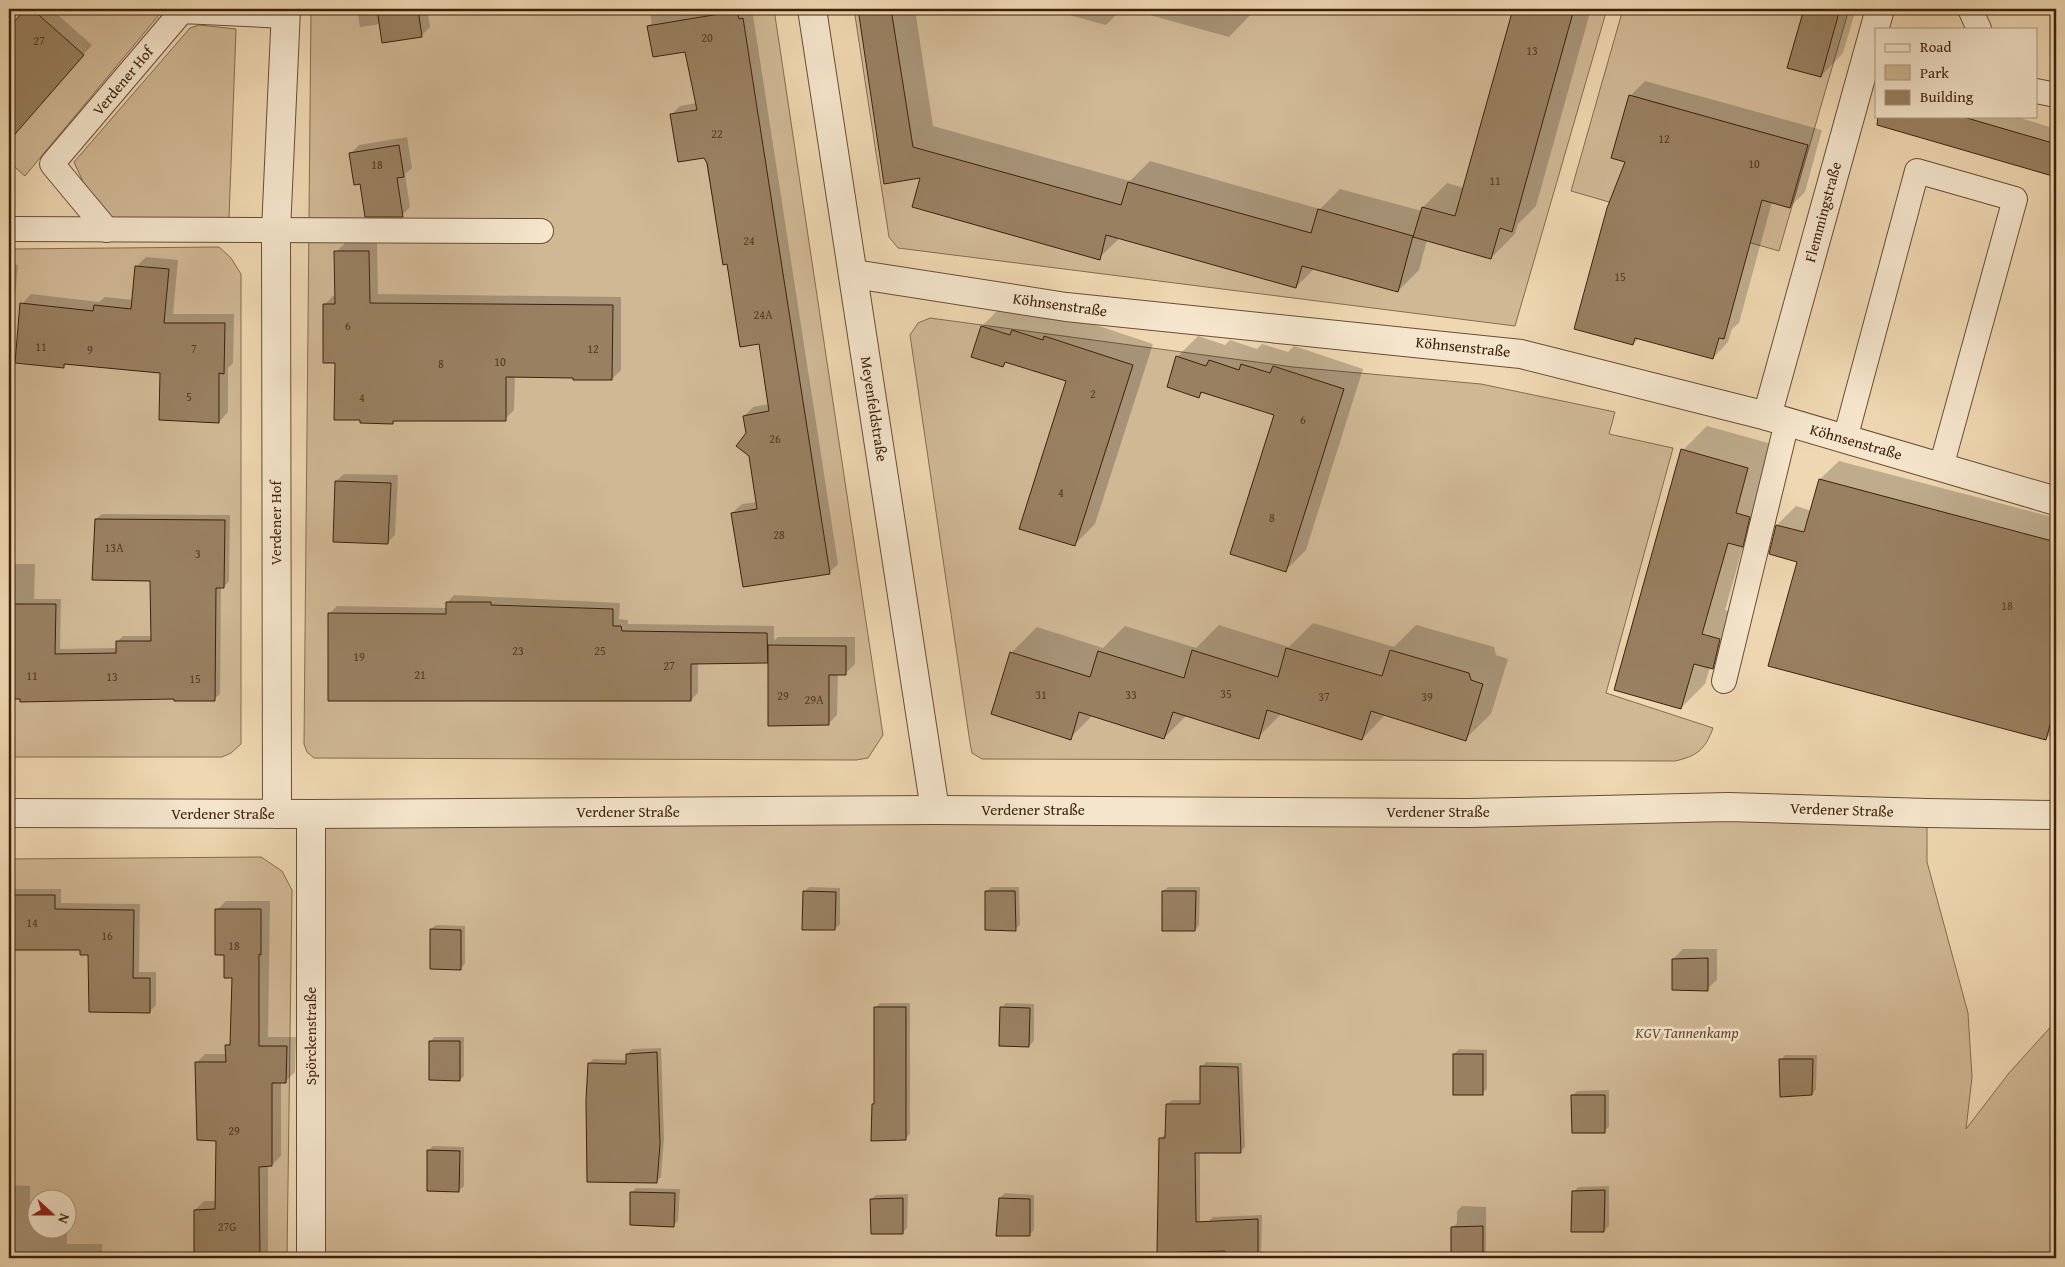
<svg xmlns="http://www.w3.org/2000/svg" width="2065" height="1267" viewBox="0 0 2065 1267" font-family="'Gentium Book Plus',serif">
<rect width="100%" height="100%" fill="#eed7b1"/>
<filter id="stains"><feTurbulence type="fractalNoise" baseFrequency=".004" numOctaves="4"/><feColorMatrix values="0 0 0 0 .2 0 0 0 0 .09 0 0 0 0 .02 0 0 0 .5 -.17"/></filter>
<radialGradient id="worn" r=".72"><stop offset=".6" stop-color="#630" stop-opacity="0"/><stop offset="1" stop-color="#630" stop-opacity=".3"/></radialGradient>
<g fill="#d0b895" stroke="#866c50" fill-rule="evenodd">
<polygon points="9,9 164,9 25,176 9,162"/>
<polygon points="311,9 774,9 883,735 868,758 856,760 314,758 307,752 304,744"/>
<polygon points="854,9 1607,9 1515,326 898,248 889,237"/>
<polygon points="1623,9 1849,9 1779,251 1571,191"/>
<polygon points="199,25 236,29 229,219 114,220 99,211 90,197 74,162 190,28"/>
<polygon points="219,247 231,258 241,274 241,744 231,753 222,757 9,757 9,249"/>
<path d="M 930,318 L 1293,367 L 1481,384 L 1615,412 L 1609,434 L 1673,448 L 1606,693 L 1713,728 C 1705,750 1697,756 1675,761 L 982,759 L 972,753 L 970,743 L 910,335 L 918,323 Z"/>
<polygon points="1927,813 1927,862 1968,1013 1972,1077 1966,1129 2009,1073 2056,1021 2056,1258 311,1258 311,814"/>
<path d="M 261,857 L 282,871 L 292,890 L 287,1258 L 9,1258 L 9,859 ZM 38,1200 L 68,1200 L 68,1230 L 38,1230 Z"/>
</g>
<g fill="#0003">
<polygon points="27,9 51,9 92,45 13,134 9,130 9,30"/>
<polygon points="357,9 427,9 430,27 421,36 380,24 360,27"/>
<polygon points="649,9 752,9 838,564 829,573 732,513 742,504 757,502 744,416 753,407 770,404 760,342 728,263 724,263 705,157 671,115 680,106 696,103 686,50 648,26 652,23"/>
<polygon points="862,9 915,9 933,126 1130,181 1150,161 1320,209 1340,189 1422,211 1423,207 1447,183 1464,188 1515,9 1591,9 1536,206 1518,224 1515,234 1491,258 1427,240 1419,270 1398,291 1315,268 1296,287 1120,238 1099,258 922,177 859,11"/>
<polygon points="1047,9 1122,9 1106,25"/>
<polygon points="1128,9 1256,9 1229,37"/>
<polygon points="1805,9 1856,9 1843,53 1821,76 1788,67"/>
<polygon points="2041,9 2056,9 2056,13"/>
<polygon points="1645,81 1822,130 1805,192 1790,207 1772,202 1739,323 1732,329 1728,342 1713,358 1639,338 1633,344 1626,161 1630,96"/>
<polygon points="1893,116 2014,116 2056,129 2056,176 1890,127"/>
<polygon points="407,137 412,168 405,174 410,207 402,215 361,183 351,153 359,145"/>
<polygon points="345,243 377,243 378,294 621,297 621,370 612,379 574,376 515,376 514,410 505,419 395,420 392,423 336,362 324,305 333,296 336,296 336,252"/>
<polygon points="146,257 178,260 173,314 234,314 233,363 228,368 228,412 219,422 161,372 67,363 63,367 22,304 31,294 99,302 105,297 133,300 136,267"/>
<polygon points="9,264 18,265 15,297 10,302 9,302"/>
<polygon points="1003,305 1066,315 1153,344 1095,524 1074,545 1067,380 1007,361 1003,366 982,326"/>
<polygon points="1198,336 1225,345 1230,340 1257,349 1262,344 1288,352 1294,346 1363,369 1306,550 1286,570 1276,414 1203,392 1199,396 1177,357"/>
<polygon points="1707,426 1772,444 1766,521 1744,543 1725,610 1743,615 1736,644 1712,668 1710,667 1705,684 1681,708 1683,450"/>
<polygon points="1839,461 2056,518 2056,728 2046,739 1798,561 1771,553 1777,525 1796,506 1812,511 1820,479"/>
<polygon points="344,474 398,475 395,535 388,542 336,481"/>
<polygon points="102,514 230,515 229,581 224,587 221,587 220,694 214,699 9,698 9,564 35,564 34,599 61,599 60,649 117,648 117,642 123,636 152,636 152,580 96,519"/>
<polygon points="454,595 620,603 619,619 628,620 628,624 774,626 774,641 778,637 855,637 855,664 846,673 838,673 837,715 829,723 769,660 767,662 698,662 698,693 691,700 330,613 337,606 448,608 448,602"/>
<polygon points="1313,623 1394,647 1416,625 1494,647 1496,655 1508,659 1491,714 1465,739 1386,714 1362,739 1282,713 1258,737 1187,715 1164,738 1093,715 1070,738 1011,653 1037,627 1103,648 1125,626 1196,648 1219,625 1289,647"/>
<polygon points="809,887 840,888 840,924 835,929 804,892"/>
<polygon points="991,887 1019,887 1020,925 1015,929 986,892"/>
<polygon points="1168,887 1200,887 1199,925 1195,930 1163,891"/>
<polygon points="9,889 61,889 61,903 140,904 139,972 156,972 156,1005 149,1012 90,954 81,949 9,949"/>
<polygon points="226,901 270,901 268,1037 296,1037 295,1072 286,1081 281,1081 281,1156 272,1165 268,1165 268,1258 195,1258 195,1210 204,1201 216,1201 217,1139 196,1063 205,1054 227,1054 227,1046 232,1041 233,977 225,954 217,910"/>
<polygon points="436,925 465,926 465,964 460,969 431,929"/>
<polygon points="1683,949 1717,949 1717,980 1707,989 1673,959"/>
<polygon points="880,1003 910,1003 910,1134 905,1139 873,1105 876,1102 876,1007"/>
<polygon points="1006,1003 1034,1004 1034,1041 1029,1046 1001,1008"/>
<polygon points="434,1037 464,1037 464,1076 460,1080 430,1042"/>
<polygon points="661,1048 664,1139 661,1177 656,1181 589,1064 593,1059 627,1060 627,1054 632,1049"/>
<polygon points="1459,1049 1487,1050 1487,1089 1482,1093 1454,1054"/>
<polygon points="1785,1055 1817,1055 1816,1089 1812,1094 1781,1060"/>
<polygon points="1206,1062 1242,1063 1245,1147 1240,1152 1200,1152 1200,1232 1161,1138 1165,1134 1167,1104 1172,1100 1201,1100 1202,1067"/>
<polygon points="1609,1090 1609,1127 1604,1131 1572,1096 1577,1091"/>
<polygon points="433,1146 464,1147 464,1186 459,1190 428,1151"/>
<polygon points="9,1185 30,1186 30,1216 38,1216 38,1230 67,1230 67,1244 102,1244 102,1258 9,1258"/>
<polygon points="1609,1186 1609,1226 1604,1231 1574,1192 1578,1187"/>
<polygon points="636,1188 680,1189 678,1221 673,1225 632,1192"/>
<polygon points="1005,1193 1034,1195 1034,1230 1029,1235 1000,1198"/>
<polygon points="908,1194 907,1228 902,1233 871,1200 876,1195"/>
<polygon points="1462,1206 1486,1207 1486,1258 1453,1258 1453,1227 1457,1223 1457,1211"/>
<polygon points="1262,1215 1261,1258 1208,1258 1208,1222 1213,1217"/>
</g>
<g fill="#998061" stroke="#3d210b">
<polygon points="25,9 32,9 84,55 9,141 9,28"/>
<polygon points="377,9 418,9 422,37 382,43"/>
<polygon points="858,9 891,9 913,147 1121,205 1128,182 1311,233 1318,209 1413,236 1398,292 1302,266 1296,288 1106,235 1100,260 912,207 920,178 884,184"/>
<polygon points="1513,9 1574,9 1512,232 1500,228 1491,259 1413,237 1422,207 1455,216"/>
<polygon points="1804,9 1840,9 1821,77 1787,68"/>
<polygon points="737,11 739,19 743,18 830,574 743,587 731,513 757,509 749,456 736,446 746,433 743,416 769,411 759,344 740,347 727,264 723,265 707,163 704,158 678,162 670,114 697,110 685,52 653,57 647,26"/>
<polygon points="1629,95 1808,145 1790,208 1762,200 1724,339 1719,338 1713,359 1635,338 1633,345 1574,329 1607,208 1625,162 1611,158"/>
<polygon points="1878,116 1960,116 2056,144 2056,177 1877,125"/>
<polygon points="399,145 404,177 397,178 403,217 365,217 360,184 354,185 349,153"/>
<polygon points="334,251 369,251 370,303 613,305 612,380 573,380 573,378 506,377 506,421 393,421 393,424 360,423 360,420 334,420 335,363 323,363 323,304 335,304"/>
<polygon points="135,266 169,269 164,323 225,323 224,374 219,373 219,423 159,420 160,373 64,364 64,368 15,363 20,303 93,311 94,305 131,309"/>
<polygon points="981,326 1010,335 1012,330 1043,340 1044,336 1133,365 1075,546 1019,529 1066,381 1005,362 1003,367 971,357"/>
<polygon points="1176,356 1206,366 1209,360 1239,370 1241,364 1270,373 1273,366 1344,389 1286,572 1230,554 1274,415 1201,392 1199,398 1167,387"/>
<polygon points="1681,449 1748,468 1736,513 1750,517 1743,547 1728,543 1702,634 1720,639 1713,669 1694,664 1681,709 1614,690"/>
<polygon points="1819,479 2056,542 2056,702 2046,740 1768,666 1797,562 1769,554 1776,525 1804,532"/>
<polygon points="335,481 391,483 388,544 333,542"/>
<polygon points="95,519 225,520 224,588 216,588 215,701 174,701 174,699 20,702 20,699 9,699 9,604 56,604 55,654 116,653 116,641 151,641 150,581 92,580"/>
<polygon points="446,602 491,602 491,605 613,609 613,626 621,626 622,631 767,633 768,663 691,664 691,701 328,701 328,613 446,614"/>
<polygon points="768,645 846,646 846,675 829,675 829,725 768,726"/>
<polygon points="1286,648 1382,676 1390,650 1469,673 1471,680 1483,684 1466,741 1371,711 1362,740 1267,710 1259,739 1173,712 1164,739 1079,712 1071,740 991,714 1010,652 1090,677 1098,651 1184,678 1192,650 1278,677"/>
<polygon points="803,891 836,892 835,930 802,930"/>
<polygon points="985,891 1015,891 1016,931 985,930"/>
<polygon points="1162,891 1196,891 1195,931 1162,931"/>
<polygon points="9,895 55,895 55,909 134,910 133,978 150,978 150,1013 89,1012 88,955 80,955 80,950 9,950"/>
<polygon points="215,909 261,909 261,955 259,954 259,1046 287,1046 286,1083 272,1083 272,1166 259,1167 260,1258 194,1258 194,1210 215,1209 216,1141 197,1140 195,1062 226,1062 225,1045 230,1045 232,978 224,978 224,955 215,955"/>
<polygon points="430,929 461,930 461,970 430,969"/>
<polygon points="1708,958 1708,991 1672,990 1672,959"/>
<polygon points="874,1007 906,1007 906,1140 871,1141 872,1104 874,1104"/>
<polygon points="1000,1007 1030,1008 1029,1047 999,1046"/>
<polygon points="429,1041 460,1041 460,1081 429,1080"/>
<polygon points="657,1052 660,1144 657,1183 587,1182 586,1100 588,1063 626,1064 626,1054"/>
<rect x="1453" y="1054" width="30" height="41"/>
<polygon points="1779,1059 1813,1059 1812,1095 1780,1097"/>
<polygon points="1200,1066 1238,1067 1241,1153 1195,1153 1196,1222 1258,1219 1258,1255 1225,1256 1225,1251 1157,1253 1159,1138 1165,1138 1166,1104 1200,1104"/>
<polygon points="1571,1095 1605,1095 1605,1133 1572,1133"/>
<polygon points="427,1150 460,1151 459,1192 427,1191"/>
<polygon points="1605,1190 1604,1232 1571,1232 1572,1191"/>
<polygon points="630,1192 675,1193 674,1227 630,1225"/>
<polygon points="903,1198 903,1234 871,1234 870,1199"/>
<polygon points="999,1198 1030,1199 1030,1236 996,1236"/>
<polygon points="1483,1226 1483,1258 1451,1258 1451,1227"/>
</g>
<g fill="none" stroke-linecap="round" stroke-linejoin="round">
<defs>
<g id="service">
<polyline points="1970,9 1979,29"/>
<polyline points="2036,91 2056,95"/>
<polyline points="9,229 541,231"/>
<polyline points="107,230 52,164 182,11 286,16"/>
<polyline points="1845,439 1917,171 2015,199 1941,467"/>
<polyline points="1724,681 1787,422"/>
</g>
<g id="minor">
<polyline points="812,9 935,810"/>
<polyline points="854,274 1066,307 1521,354 1767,416 2056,501"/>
<polyline points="1767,416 1880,9"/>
<polyline points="277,814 276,231 286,9"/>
<polyline points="311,1258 311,814"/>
</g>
<polyline id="tertiary" points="9,813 311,814 935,810 1468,813 1728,807 1927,813 2056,815"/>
</defs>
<use href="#service" stroke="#694e34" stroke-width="26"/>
<use href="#minor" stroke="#694e34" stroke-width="30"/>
<use href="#tertiary" stroke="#694e34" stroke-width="30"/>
<use href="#service" stroke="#f4e5cc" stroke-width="24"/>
<use href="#minor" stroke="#f4e5cc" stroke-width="28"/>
<use href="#tertiary" stroke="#f4e5cc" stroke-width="28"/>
</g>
<g text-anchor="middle" stroke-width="5" stroke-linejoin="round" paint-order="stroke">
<g font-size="12" fill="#543920">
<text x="707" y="42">20</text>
<text x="39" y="45">27</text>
<text x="1532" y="55">13</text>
<text x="717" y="138">22</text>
<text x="1664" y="143">12</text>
<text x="1754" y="168">10</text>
<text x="377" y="169">18</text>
<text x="1495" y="185">11</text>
<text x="749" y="245">24</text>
<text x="1620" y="281">15</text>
<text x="763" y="319">24A</text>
<text x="348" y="330">6</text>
<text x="41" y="351">11</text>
<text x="194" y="353">7</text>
<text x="593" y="353">12</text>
<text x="90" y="354">9</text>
<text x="500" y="366">10</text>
<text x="441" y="368">8</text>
<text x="1093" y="398">2</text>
<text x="189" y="401">5</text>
<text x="362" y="402">4</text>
<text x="1303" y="424">6</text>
<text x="775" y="443">26</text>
<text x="1061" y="497">4</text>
<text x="1272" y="522">8</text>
<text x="779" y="539">28</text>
<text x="114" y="552">13A</text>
<text x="198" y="558">3</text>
<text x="2007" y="610">18</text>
<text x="518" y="655">23</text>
<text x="600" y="655">25</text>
<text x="359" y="661">19</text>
<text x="669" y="670">27</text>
<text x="420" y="679">21</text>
<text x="32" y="680">11</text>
<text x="112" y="681">13</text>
<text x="195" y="683">15</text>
<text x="1226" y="698">35</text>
<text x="1041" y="699">31</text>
<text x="1131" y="699">33</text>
<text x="783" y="700">29</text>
<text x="1324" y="701">37</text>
<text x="1427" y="701">39</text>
<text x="814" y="704">29A</text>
<text x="32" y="927">14</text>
<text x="107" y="940">16</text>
<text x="234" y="950">18</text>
<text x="234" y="1135">29</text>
<text x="227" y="1231">27G</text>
</g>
<g font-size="15" fill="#3d210b" stroke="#f4e5cc">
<text transform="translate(123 81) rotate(-50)" y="5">Verdener Hof</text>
<text transform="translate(1823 212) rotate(-75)" y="5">Flemmingstraße</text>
<text transform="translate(1060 305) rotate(8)" y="5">Köhnsenstraße</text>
<text transform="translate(1463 347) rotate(6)" y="5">Köhnsenstraße</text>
<text transform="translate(874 409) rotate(81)" y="5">Meyenfeldstraße</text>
<text transform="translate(1856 442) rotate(16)" y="5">Köhnsenstraße</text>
<text transform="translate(276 523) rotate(-90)" y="5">Verdener Hof</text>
<text x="1033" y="815">Verdener Straße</text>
<text transform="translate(1842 810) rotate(2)" y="5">Verdener Straße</text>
<text x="628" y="817">Verdener Straße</text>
<text x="1438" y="817">Verdener Straße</text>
<text x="223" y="819">Verdener Straße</text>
<text transform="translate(311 1036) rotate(-90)" y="5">Spörckenstraße</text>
</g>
<g font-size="15" font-style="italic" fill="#62472e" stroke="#f4e5cc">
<text x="1687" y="1038">KGV Tannenkamp</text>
</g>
</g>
<rect width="2065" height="1267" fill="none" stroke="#eed7b1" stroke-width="30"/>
<rect x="10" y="10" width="2045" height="1247" fill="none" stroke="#3d210b" stroke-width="2.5"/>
<rect x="15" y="15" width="2035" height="1237" fill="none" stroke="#3d210b"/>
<rect x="1875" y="28" width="162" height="90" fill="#f4e5cc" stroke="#ab977f"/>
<rect x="1885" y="44" width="25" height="8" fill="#f4e5cc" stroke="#ab977f"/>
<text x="1920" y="52" font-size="15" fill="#3d210b">Road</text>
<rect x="1885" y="65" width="25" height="15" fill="#d0b895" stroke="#ab977f"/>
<text x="1920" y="78" font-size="15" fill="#3d210b">Park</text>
<rect x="1885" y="90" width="25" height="15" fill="#998061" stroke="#ab977f"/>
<text x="1920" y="102" font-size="15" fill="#3d210b">Building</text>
<g transform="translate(52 1214) rotate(111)"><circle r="24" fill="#f4e5cc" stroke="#ab977f"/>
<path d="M0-4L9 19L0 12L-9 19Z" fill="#8f2418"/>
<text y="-8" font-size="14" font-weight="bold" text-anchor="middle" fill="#3d210b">N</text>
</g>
<rect width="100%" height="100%" filter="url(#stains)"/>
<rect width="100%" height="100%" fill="url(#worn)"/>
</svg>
